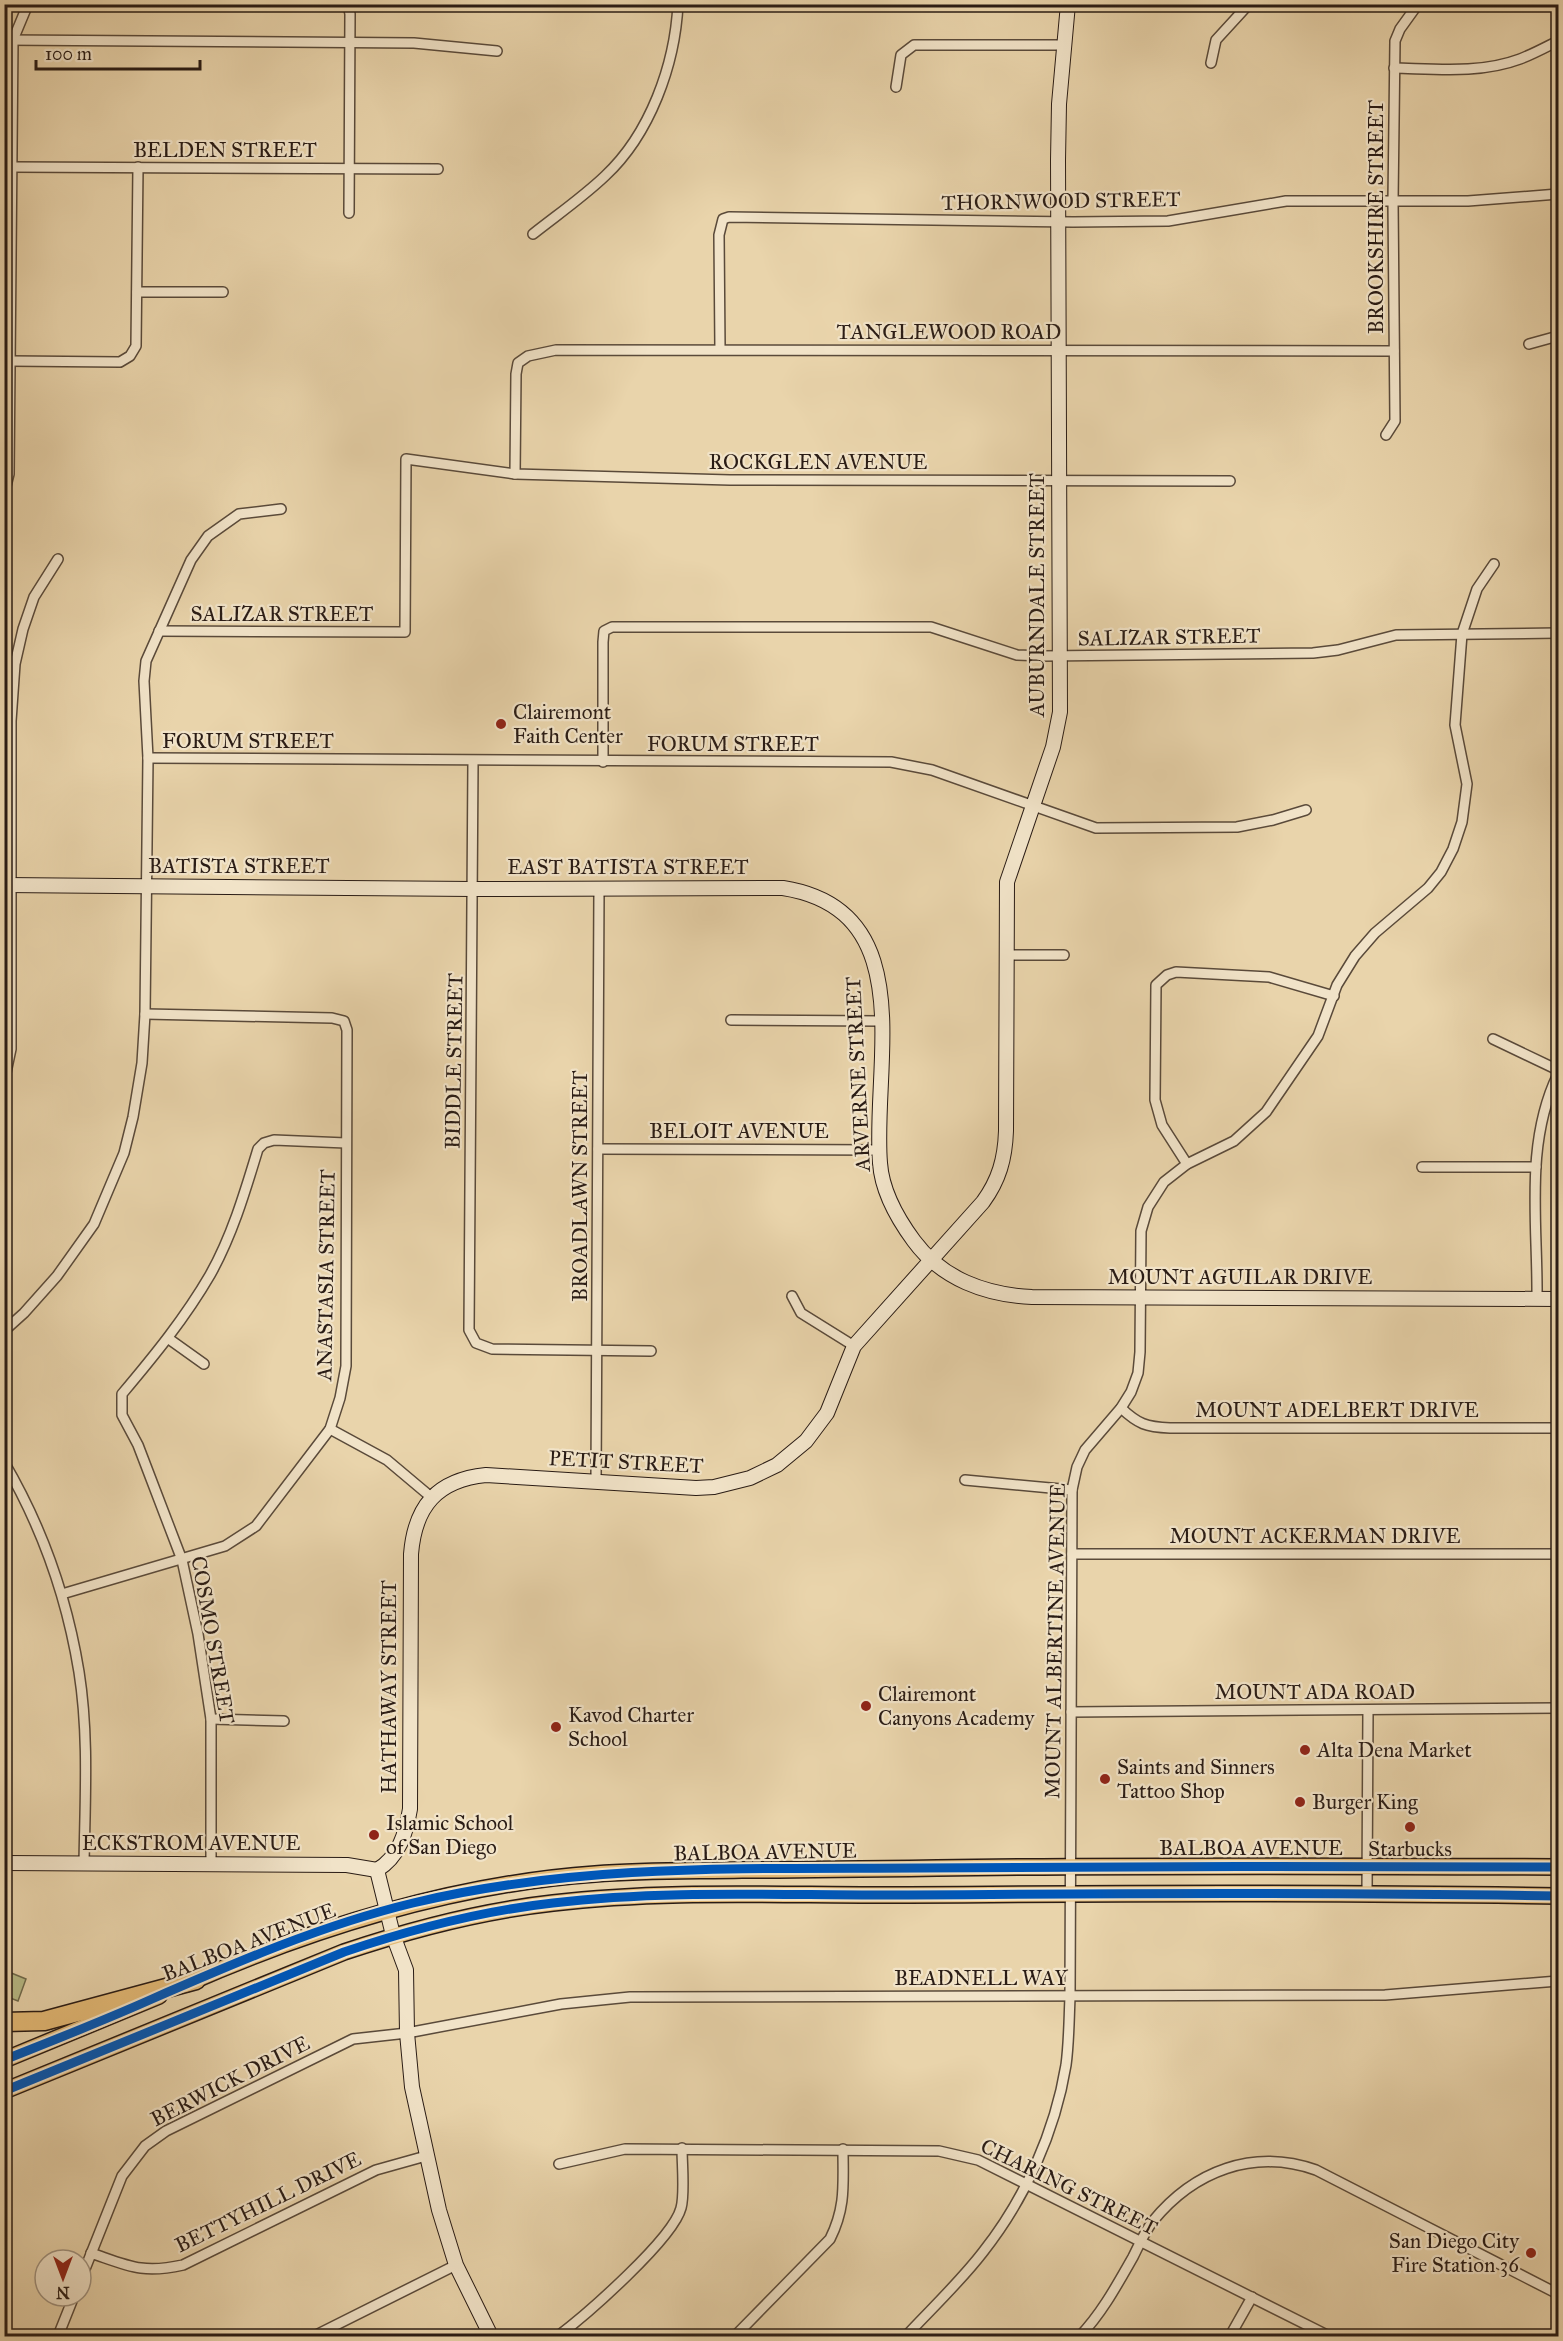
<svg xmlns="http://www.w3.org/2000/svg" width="1563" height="2341" viewBox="0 0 1563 2341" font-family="'IM FELL Great Primer',serif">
<rect width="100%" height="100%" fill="#e9d4ab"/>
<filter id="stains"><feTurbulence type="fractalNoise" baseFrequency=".00333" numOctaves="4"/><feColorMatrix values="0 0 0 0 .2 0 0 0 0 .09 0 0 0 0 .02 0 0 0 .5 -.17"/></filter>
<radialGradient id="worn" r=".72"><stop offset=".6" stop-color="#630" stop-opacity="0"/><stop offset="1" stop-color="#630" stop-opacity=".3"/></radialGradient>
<polygon fill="#b8bc88" stroke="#716c4e" stroke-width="1.5" points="4,1970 26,1979 18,2001 5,1996"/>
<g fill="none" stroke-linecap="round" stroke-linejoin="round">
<defs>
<g id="street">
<polyline points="348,4 350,14 349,213"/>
<polyline points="4,40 414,43 497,51"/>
<polyline points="1211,63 1216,40 1249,4"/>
<path d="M 1394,68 C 1436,69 1480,74 1520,59 C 1533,54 1546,47 1558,41"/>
<polyline points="896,87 901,55 914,45 1064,45"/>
<polyline points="12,167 438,169"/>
<path d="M 533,234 C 557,215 583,197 605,176 C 650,134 675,65 678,4"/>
<polyline points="137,292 223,292"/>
<polyline points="1529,344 1558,336"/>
<polyline points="720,349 719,235 723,219 729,217 1073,222 1168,221 1286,201 1468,201 1558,194"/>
<polyline points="10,361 120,362 130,356 136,346 138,167"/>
<polyline points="1386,435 1395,421 1393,201 1395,41 1400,29 1418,4"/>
<polyline points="515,474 516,374 518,363 528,356 556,350 1394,351"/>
<polyline points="5,490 9,474 13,40 28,4"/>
<polyline points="159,631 405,632 406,459 515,474 730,480 1230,481"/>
<polyline points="148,758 891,762 932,770 1096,828 1237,827 1273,820 1306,810"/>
<polyline points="473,761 469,1330 476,1343 492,1349 651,1351"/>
<polyline points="603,762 603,642 604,631 612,627 931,627 1017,655 1044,656 1313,653 1338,650 1396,635 1558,633"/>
<polyline points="1005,955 1064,955"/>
<polyline points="731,1020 881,1021"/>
<polyline points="1493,1039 1558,1070"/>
<polyline points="4,1082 11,1049 11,721 15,664 23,629 34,597 58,559"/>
<polyline points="598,1149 880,1150"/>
<polyline points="1187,1164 1162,1125 1155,1100 1156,985 1167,975 1176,972 1269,977 1334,996"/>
<polyline points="1422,1167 1536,1167"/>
<polyline points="792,1296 801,1313 854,1346"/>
<path d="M 1537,1299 C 1538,1224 1524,1144 1558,1074"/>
<polyline points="4,1331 24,1313 57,1276 94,1224 124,1153 133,1117 142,1063 145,1014 148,758 144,681 146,661 191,560 208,536 239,514 281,509"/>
<polyline points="169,1339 204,1364"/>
<path d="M 1121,1408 C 1138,1424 1146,1427 1170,1428 L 1558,1428"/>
<polyline points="330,1429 387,1460 431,1497"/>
<path d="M 4,1462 C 42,1527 67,1598 79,1672 C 89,1735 85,1800 84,1864"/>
<polyline points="965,1480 1072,1490"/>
<polyline points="596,1482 599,889"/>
<polyline points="1072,1554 1558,1554"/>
<polyline points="62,1594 225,1546 256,1526 330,1429 340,1398 346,1366 347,1030 344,1021 332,1018 145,1014"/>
<polyline points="1071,1712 1558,1708"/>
<polyline points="211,1719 284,1721"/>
<path d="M 211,1864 L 211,1719 L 198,1634 L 182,1560 L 138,1445 L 122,1415 L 122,1394 C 154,1356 185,1318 210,1275 C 232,1236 245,1192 258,1149 L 264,1143 L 274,1140 L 346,1143"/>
<polyline points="1367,1893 1368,1710"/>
<polyline points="559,2164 625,2149 939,2151 978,2160 1329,2336"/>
<path d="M 91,2253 C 129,2266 142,2274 183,2265 L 376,2170 L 426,2156"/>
<polyline points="81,2279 122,2176 145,2146 166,2131 353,2039 407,2033 561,2004 630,1997 1385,1995 1558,1981"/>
<polyline points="58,2336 74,2296"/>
<polyline points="314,2336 456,2265"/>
<path d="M 558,2336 C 586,2315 673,2239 681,2208 C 685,2194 682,2164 682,2148"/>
<path d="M 735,2336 L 830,2239 C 846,2207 843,2184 843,2149"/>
<path d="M 906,2336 C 931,2309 960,2282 983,2252 C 1025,2199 1055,2132 1066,2065 C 1069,2043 1069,2019 1070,1997 L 1072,1490 L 1077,1467 L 1085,1450 L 1121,1408 L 1131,1392 L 1138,1373 L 1140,1352 L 1141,1231 L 1148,1207 L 1164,1182 L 1187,1164 L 1234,1141 L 1266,1112 L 1318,1036 L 1337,985 L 1355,956 L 1375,933 L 1428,888 L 1441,872 L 1453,849 L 1462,822 L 1467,784 L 1455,725 L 1462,634 L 1477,589 L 1494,564"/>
<path d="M 1080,2336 C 1102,2313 1117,2285 1133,2257 C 1139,2245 1145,2231 1153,2221 C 1194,2171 1253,2148 1316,2170 L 1558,2294"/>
<polyline points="1230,2336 1252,2297"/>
</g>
<g id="secondary">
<path d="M 4,885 L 473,889 L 783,888 C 922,910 872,1065 880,1163 C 882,1192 897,1218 914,1241 C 942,1279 986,1295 1032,1297 L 1558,1299"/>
<polyline points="4,1863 347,1865 377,1870"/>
<path d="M 377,1870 C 399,1857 406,1833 410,1809 L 411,1554 C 415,1506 437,1480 486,1475 L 696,1488 L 714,1487 L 750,1478 L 777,1465 L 806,1441 L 827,1413 L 854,1346 L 983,1202 C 999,1180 1005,1159 1006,1131 L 1007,882 L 1053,747 L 1060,712 L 1058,160 L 1059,104 L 1068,4"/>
<polyline points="377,1870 393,1935 406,1970 407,2033 412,2087 439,2210 456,2265 491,2336"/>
</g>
<g id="primary">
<path d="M 186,1984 C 316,1927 453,1884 595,1874 C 644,1870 693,1871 742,1870 C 807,1870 872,1869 937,1868 C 1144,1865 1351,1866 1558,1867"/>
<polyline points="4,2060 159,1996"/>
<path d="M 4,2091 L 344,1952 C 412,1929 481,1911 553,1903 C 670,1889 790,1896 908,1895 C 1125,1893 1342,1892 1558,1896"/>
</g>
<polyline id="highway" points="4,2022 44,2021 196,1980"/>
</defs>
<use href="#street" stroke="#5a4a3a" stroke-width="12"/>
<use href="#secondary" stroke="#2a1c15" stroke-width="16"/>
<use href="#primary" stroke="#2a1c15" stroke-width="18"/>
<use href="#highway" stroke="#2a1c15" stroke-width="21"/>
<use href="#street" stroke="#f1e3c8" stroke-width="9"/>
<use href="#secondary" stroke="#f1e3c8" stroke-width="14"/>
<use href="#primary" stroke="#e4ba76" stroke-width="15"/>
<use href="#highway" stroke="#e4ba76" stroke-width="18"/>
<defs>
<g id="cycleway">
<path d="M 4,2060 C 54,2040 103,2021 152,1999 C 237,1962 322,1925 413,1903 C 579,1863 751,1869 921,1868 C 1133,1866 1346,1866 1558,1867"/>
<path d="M 4,2091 L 344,1952 C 412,1929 481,1911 553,1903 C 670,1889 790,1896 908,1895 C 1125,1893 1342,1892 1558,1896"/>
</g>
</defs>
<use href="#cycleway" stroke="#f1e3c8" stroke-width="13"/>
<use href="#cycleway" stroke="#0057b8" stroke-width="9"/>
</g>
<g fill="#8f2418" stroke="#f1e3c8" stroke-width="2">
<circle cx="501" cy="724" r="6"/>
<circle cx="866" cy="1706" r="6"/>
<circle cx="556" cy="1727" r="6"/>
<circle cx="1305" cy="1750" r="6"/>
<circle cx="1105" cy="1779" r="6"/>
<circle cx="1300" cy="1802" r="6"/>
<circle cx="1410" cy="1827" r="6"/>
<circle cx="374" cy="1835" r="6"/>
<circle cx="1531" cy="2253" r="6"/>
</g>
<g text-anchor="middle" stroke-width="4.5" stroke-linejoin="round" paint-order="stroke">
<g font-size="21" fill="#2a1c15" stroke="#f1e3c8">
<text x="225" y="157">BELDEN STREET</text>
<text transform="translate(1061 201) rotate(-1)" y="7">THORNWOOD STREET</text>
<text transform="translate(1376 217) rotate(-90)" y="7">BROOKSHIRE STREET</text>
<text x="949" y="339">TANGLEWOOD ROAD</text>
<text x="818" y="469">ROCKGLEN AVENUE</text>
<text transform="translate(1037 595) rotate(-90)" y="7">AUBURNDALE STREET</text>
<text x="282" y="621">SALIZAR STREET</text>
<text transform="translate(1169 637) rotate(-1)" y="7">SALIZAR STREET</text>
<text x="248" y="748">FORUM STREET</text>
<text x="733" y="751">FORUM STREET</text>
<text x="239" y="873">BATISTA STREET</text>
<text x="628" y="874">EAST BATISTA STREET</text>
<text transform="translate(454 1061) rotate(-89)" y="7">BIDDLE STREET</text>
<text transform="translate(858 1074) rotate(-93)" y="7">ARVERNE STREET</text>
<text x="739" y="1138">BELOIT AVENUE</text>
<text transform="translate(580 1186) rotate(-90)" y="7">BROADLAWN STREET</text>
<text transform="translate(326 1275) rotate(-89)" y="7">ANASTASIA STREET</text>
<text x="1240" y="1284">MOUNT AGUILAR DRIVE</text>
<text x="1337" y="1417">MOUNT ADELBERT DRIVE</text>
<text transform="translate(626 1462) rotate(3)" y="7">PETIT STREET</text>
<text x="1315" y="1543">MOUNT ACKERMAN DRIVE</text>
<text transform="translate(213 1640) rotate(80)" y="7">COSMO STREET</text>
<text transform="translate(1055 1641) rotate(-89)" y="7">MOUNT ALBERTINE AVENUE</text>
<text transform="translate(389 1687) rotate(-90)" y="7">HATHAWAY STREET</text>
<text x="1315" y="1699">MOUNT ADA ROAD</text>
<text x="191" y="1850">ECKSTROM AVENUE</text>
<text x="1251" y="1855">BALBOA AVENUE</text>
<text transform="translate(765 1852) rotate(-1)" y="7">BALBOA AVENUE</text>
<text transform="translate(249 1942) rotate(-21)" y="7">BALBOA AVENUE</text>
<text x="981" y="1985">BEADNELL WAY</text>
<text transform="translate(230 2081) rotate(-27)" y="7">BERWICK DRIVE</text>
<text transform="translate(1069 2187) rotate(26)" y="7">CHARING STREET</text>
<text transform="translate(268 2202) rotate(-26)" y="7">BETTYHILL DRIVE</text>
</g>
<g font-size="21" fill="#2a1c15" stroke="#f1e3c8" text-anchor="start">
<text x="513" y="719">Clairemont<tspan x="513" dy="24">Faith Center</tspan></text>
<text x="878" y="1701">Clairemont<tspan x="878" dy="24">Canyons Academy</tspan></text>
<text x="568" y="1722">Kavod Charter<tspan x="568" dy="24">School</tspan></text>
<text x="1317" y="1757">Alta Dena Market</text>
<text x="1117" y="1774">Saints and Sinners<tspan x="1117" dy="24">Tattoo Shop</tspan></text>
<text x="1312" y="1809">Burger King</text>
<text x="386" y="1830">Islamic School<tspan x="386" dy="24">of San Diego</tspan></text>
<text x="1410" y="1856" text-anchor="middle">Starbucks</text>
<text x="1519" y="2248" text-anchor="end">San Diego City<tspan x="1519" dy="24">Fire Station 36</tspan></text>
</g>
</g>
<rect width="1563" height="2341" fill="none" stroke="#e9d4ab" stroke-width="24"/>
<rect x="6" y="6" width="1551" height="2329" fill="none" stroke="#2a1c15" stroke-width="3"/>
<rect x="12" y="12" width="1539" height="2317" fill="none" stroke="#2a1c15" stroke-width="1.5"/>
<g transform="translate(63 2278) rotate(180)"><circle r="28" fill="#f1e3c8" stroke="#a19380" stroke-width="1.5"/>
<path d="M0-4.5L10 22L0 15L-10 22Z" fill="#8f2418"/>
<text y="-9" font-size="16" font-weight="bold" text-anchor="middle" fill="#2a1c15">N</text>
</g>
<path d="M36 60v9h164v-9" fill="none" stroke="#2a1c15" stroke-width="3"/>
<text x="45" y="60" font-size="18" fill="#2a1c15" stroke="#f1e3c8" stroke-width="4.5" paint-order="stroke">100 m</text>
<rect width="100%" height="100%" filter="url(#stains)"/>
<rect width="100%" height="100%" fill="url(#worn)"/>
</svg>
